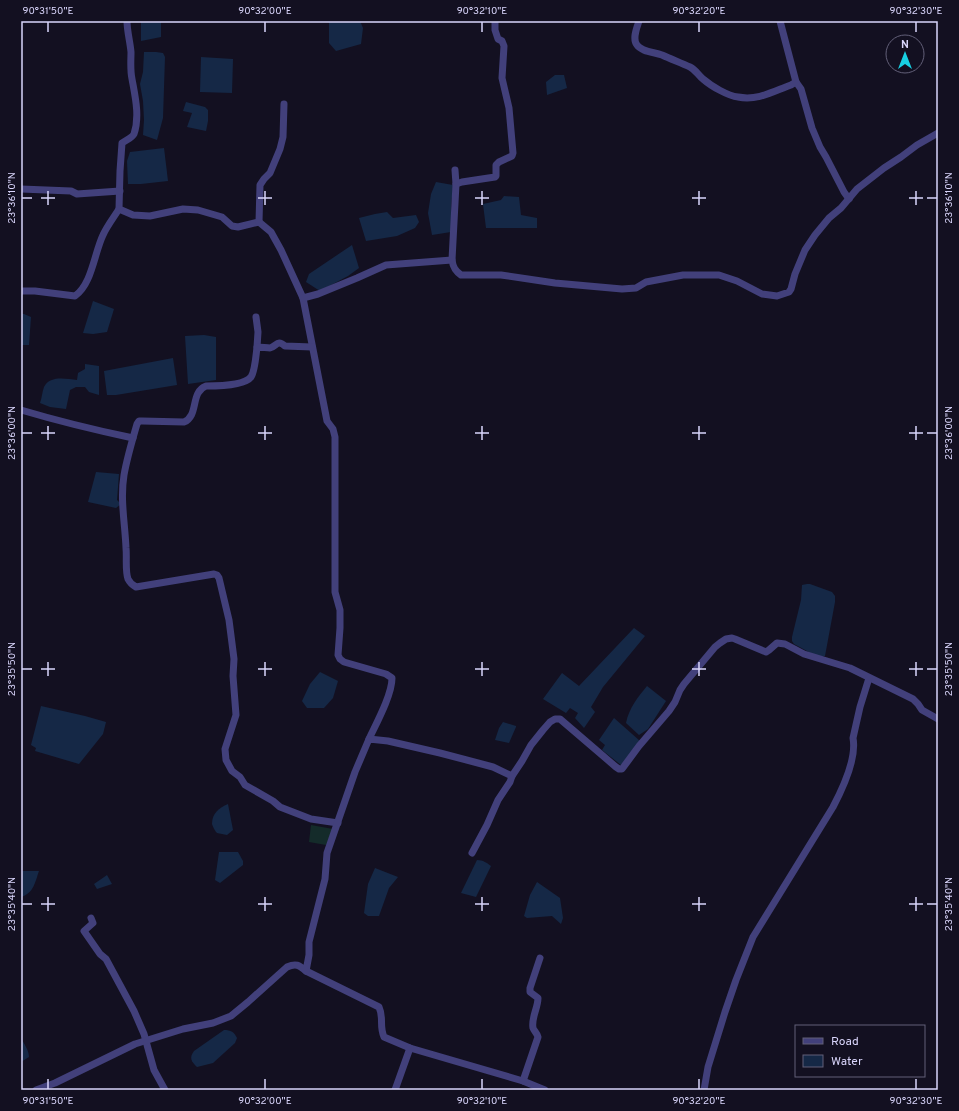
<svg xmlns="http://www.w3.org/2000/svg" width="959" height="1111" viewBox="0 0 959 1111" font-family="Overpass,sans-serif">
<rect width="100%" height="100%" fill="#131021"/>
<polygon fill="#142b2a" points="311,825 333,829 326,845 309,842"/>
<g fill="#152846">
<polygon points="141,21 161,21 161,37 141,41"/>
<polygon points="329,21 360,21 363,28 361,44 336,51 329,43"/>
<polygon points="144,52 156,52 163,53 165,57 163,118 157,140 143,135 144,120 143,101 140,84 143,72"/>
<polygon points="201,57 233,59 232,93 200,92"/>
<polygon points="555,75 564,75 567,88 547,95 546,82"/>
<polygon points="186,102 205,107 208,110 208,121 206,131 187,127 192,113 183,111"/>
<polygon points="164,148 168,181 141,184 128,184 127,161 130,152"/>
<polygon points="436,182 453,185 451,207 451,232 432,235 428,213 431,194"/>
<polygon points="504,196 519,197 521,215 537,218 537,228 486,228 483,204 501,200"/>
<polygon points="387,212 393,218 416,215 419,222 415,228 397,236 366,241 359,218 375,214"/>
<polygon points="352,245 359,268 348,276 320,291 306,282 309,274"/>
<polygon points="93,301 114,309 107,332 93,334 83,333"/>
<polygon points="21,314 24,314 31,317 29,345 21,345"/>
<polygon points="204,335 216,337 216,380 188,384 185,336"/>
<polygon points="173,358 177,385 116,395 107,395 104,371"/>
<path d="M 85,364 L 99,366 L 99,395 L 89,392 L 85,387 L 76,387 L 70,390 L 66,409 L 50,407 L 40,403 C 42,398 42,392 44,387 C 50,375 66,379 77,380 L 78,373 L 85,369 Z"/>
<polygon points="96,472 119,474 117,500 121,504 116,508 88,502"/>
<polygon points="807,584 810,584 832,592 835,596 835,602 825,656 818,657 794,644 792,641 792,637 801,600 802,585"/>
<polygon points="634,628 645,636 603,687 591,707 595,712 584,728 575,718 578,713 570,708 566,713 543,699 562,673 579,686"/>
<polygon points="320,672 338,681 333,698 324,708 307,708 302,701 310,684"/>
<path d="M 647,686 L 666,701 L 648,729 L 639,735 L 626,723 C 629,708 638,697 647,686 Z"/>
<polygon points="41,706 85,716 106,722 103,734 79,764 35,751 36,748 31,745"/>
<polygon points="614,718 640,741 621,765 602,750 605,745 599,740"/>
<polygon points="503,722 516,726 516,727 509,743 495,740 499,728"/>
<path d="M 228,804 L 233,830 L 227,835 L 217,833 C 215,831 213,827 212,824 C 212,813 219,808 228,804 Z"/>
<polygon points="219,852 238,852 243,861 243,865 220,883 215,880"/>
<path d="M 477,860 C 483,860 487,863 491,866 L 476,897 L 461,893 Z"/>
<polygon points="375,868 398,877 389,888 379,916 368,916 364,913 368,884"/>
<path d="M 21,871 L 39,871 C 35,882 34,893 21,897 Z"/>
<polygon points="107,875 112,884 97,889 94,884"/>
<polygon points="537,882 560,898 563,918 561,924 552,916 527,918 524,916 530,895"/>
<path d="M 224,1030 C 231,1030 234,1032 237,1038 L 235,1043 L 213,1063 L 197,1067 C 191,1061 189,1058 194,1051 Z"/>
<path d="M 21,1038 C 24,1044 29,1050 29,1057 L 21,1062 Z"/>
</g>
<g fill="none" stroke-linecap="round" stroke-linejoin="round">
<g stroke="#42407b" stroke-width="7">
<path d="M 127,21 C 127,31 130,41 131,52 C 131,60 130,70 132,79 C 135,96 140,116 134,134 C 132,138 126,140 122,143 L 120,171 L 119,209 L 133,215 L 150,216 L 183,209 L 198,210 L 222,217 L 232,226 L 238,227 L 259,222 L 271,232 L 281,250 L 303,298 L 327,421 L 333,429 L 335,437 L 335,592 L 340,610 L 340,628 L 338,655 L 340,659 L 344,662 L 386,674 L 392,678 C 392,695 376,724 369,739"/>
<path d="M 639,21 C 637,27 632,39 637,45 C 642,52 654,52 662,55 C 671,59 681,63 690,67 C 696,70 698,75 703,79 C 711,86 728,96 738,97 C 758,101 774,91 791,85 L 796,82 L 801,89 L 812,128 L 820,147 L 826,157 L 844,192 L 849,199"/>
<polyline points="780,21 796,82"/>
<polyline points="456,184 462,182 495,177 496,176 496,165 499,162 512,156 513,153 509,108 502,78 504,46 502,41 498,39 495,30 495,21"/>
<polyline points="21,189 71,191 77,194 120,191"/>
<polyline points="259,222 260,185 264,179 270,173 280,149 283,137 284,104"/>
<path d="M 452,260 C 453,267 455,271 461,275 L 501,275 L 555,283 L 622,289 L 636,288 L 646,282 L 683,275 L 719,275 L 737,281 L 762,294 L 777,296 L 789,292 L 791,289 L 795,274 L 805,250 L 815,235 L 829,218 L 841,208 L 857,189 L 884,168 L 901,157 L 917,145 L 938,133"/>
<path d="M 21,291 L 35,291 L 75,296 C 92,284 94,254 103,235 C 107,226 114,217 119,209"/>
<polyline points="303,298 318,294 357,278 386,265 452,260 456,184 455,170"/>
<polyline points="256,317 258,332 257,347"/>
<path d="M 312,347 L 285,346 C 277,339 277,346 270,348 C 267,348 261,347 257,347 C 256,355 255,371 251,377 C 244,386 216,386 206,386 C 190,392 199,416 184,422 L 142,421 L 139,421 L 137,424 C 132,441 127,458 124,475 C 120,500 125,523 126,548 C 127,557 125,571 128,579 C 130,583 132,585 136,587 L 214,574 L 217,575 L 219,578 L 229,620 L 234,659 L 233,676 L 236,715 L 225,749 L 226,760 L 232,771 L 240,777 L 245,785 L 273,801 L 280,807 L 311,819 L 338,823"/>
<path d="M 21,410 C 58,421 95,430 133,438"/>
<polyline points="512,776 522,761 531,745 543,730 550,722 555,719 560,719 616,767 619,769 622,769 639,746 669,711 675,702 680,690 684,684 715,647 720,643 726,639 732,638 735,639 766,652 769,650 777,643 785,644 804,654 850,668 913,699 918,704 922,710 938,719"/>
<polyline points="91,918 93,923 84,931 100,954 106,959 134,1011 144,1034 154,1070 165,1090"/>
<path d="M 306,971 L 379,1007 C 384,1018 379,1025 384,1037 L 410,1048 L 523,1081 L 545,1090"/>
<path d="M 523,1081 L 538,1037 C 537,1033 534,1031 533,1028 C 531,1018 538,1008 538,998 L 530,992 L 530,988 L 540,958"/>
<path d="M 36,1090 L 55,1083 L 135,1044 L 183,1029 L 213,1023 L 231,1016 L 248,1002 L 287,967 C 296,963 299,965 306,971 L 309,955 L 309,942 L 325,879 L 327,853 L 355,772 L 369,739 L 388,741 L 440,753 L 493,767 L 512,776 L 510,782 L 498,800 L 487,825 L 472,853"/>
<polyline points="395,1090 410,1048"/>
<path d="M 704,1090 L 708,1067 L 725,1012 L 736,980 L 753,937 L 833,807 C 843,788 857,759 853,738 L 860,707 L 869,678"/>
</g>
</g>
<path fill="none" stroke="#d9d5fb" stroke-width="1.5" d="M 48,22 L 48,32M 265,22 L 265,32M 482,22 L 482,32M 699,22 L 699,32M 916,22 L 916,32M 48,191 L 48,205M 265,191 L 265,205M 482,191 L 482,205M 699,191 L 699,205M 916,191 L 916,205M 22,198 L 32,198M 41,198 L 55,198M 258,198 L 272,198M 475,198 L 489,198M 692,198 L 706,198M 909,198 L 923,198M 927,198 L 937,198M 48,426 L 48,440M 265,426 L 265,440M 482,426 L 482,440M 699,426 L 699,440M 916,426 L 916,440M 22,433 L 32,433M 41,433 L 55,433M 258,433 L 272,433M 475,433 L 489,433M 692,433 L 706,433M 909,433 L 923,433M 927,433 L 937,433M 48,662 L 48,676M 265,662 L 265,676M 482,662 L 482,676M 699,662 L 699,676M 916,662 L 916,676M 22,669 L 32,669M 41,669 L 55,669M 258,669 L 272,669M 475,669 L 489,669M 692,669 L 706,669M 909,669 L 923,669M 927,669 L 937,669M 48,897 L 48,911M 265,897 L 265,911M 482,897 L 482,911M 699,897 L 699,911M 916,897 L 916,911M 22,904 L 32,904M 41,904 L 55,904M 258,904 L 272,904M 475,904 L 489,904M 692,904 L 706,904M 909,904 L 923,904M 927,904 L 937,904M 48,1079 L 48,1089M 265,1079 L 265,1089M 482,1079 L 482,1089M 699,1079 L 699,1089M 916,1079 L 916,1089"/>
<rect width="959" height="1111" fill="none" stroke="#131021" stroke-width="44"/>
<rect x="795" y="1025" width="130" height="52" fill="#131021" stroke="#625f78"/>
<rect x="803" y="1038" width="20" height="6" fill="#42407b" stroke="#625f78"/>
<text x="831" y="1045" font-size="12" fill="#d9d5fb">Road</text>
<rect x="803" y="1055" width="20" height="12" fill="#152846" stroke="#625f78"/>
<text x="831" y="1065" font-size="12" fill="#d9d5fb">Water</text>
<g transform="translate(905 54)"><circle r="19" fill="#131021" stroke="#625f78"/>
<path d="M0-3L7 15L0 10L-7 15Z" fill="#18d0e3"/>
<text y="-6" font-size="11" font-weight="bold" text-anchor="middle" fill="#d9d5fb">N</text>
</g>
<rect x="22" y="22" width="915" height="1067" fill="none" stroke="#d9d5fb" stroke-width="1.5"/>
<g font-size="10" text-anchor="middle" fill="#d9d5fb">
<text x="48" y="14">90°31'50"E</text>
<text x="265" y="14">90°32'00"E</text>
<text x="482" y="14">90°32'10"E</text>
<text x="699" y="14">90°32'20"E</text>
<text x="916" y="14">90°32'30"E</text>
<text transform="translate(11 198) rotate(-90)" y="4">23°36'10"N</text>
<text transform="translate(948 198) rotate(-90)" y="4">23°36'10"N</text>
<text transform="translate(11 433) rotate(-90)" y="4">23°36'00"N</text>
<text transform="translate(948 433) rotate(-90)" y="4">23°36'00"N</text>
<text transform="translate(11 669) rotate(-90)" y="4">23°35'50"N</text>
<text transform="translate(948 669) rotate(-90)" y="4">23°35'50"N</text>
<text transform="translate(11 904) rotate(-90)" y="4">23°35'40"N</text>
<text transform="translate(948 904) rotate(-90)" y="4">23°35'40"N</text>
<text x="48" y="1104">90°31'50"E</text>
<text x="265" y="1104">90°32'00"E</text>
<text x="482" y="1104">90°32'10"E</text>
<text x="699" y="1104">90°32'20"E</text>
<text x="916" y="1104">90°32'30"E</text>
</g>
</svg>
